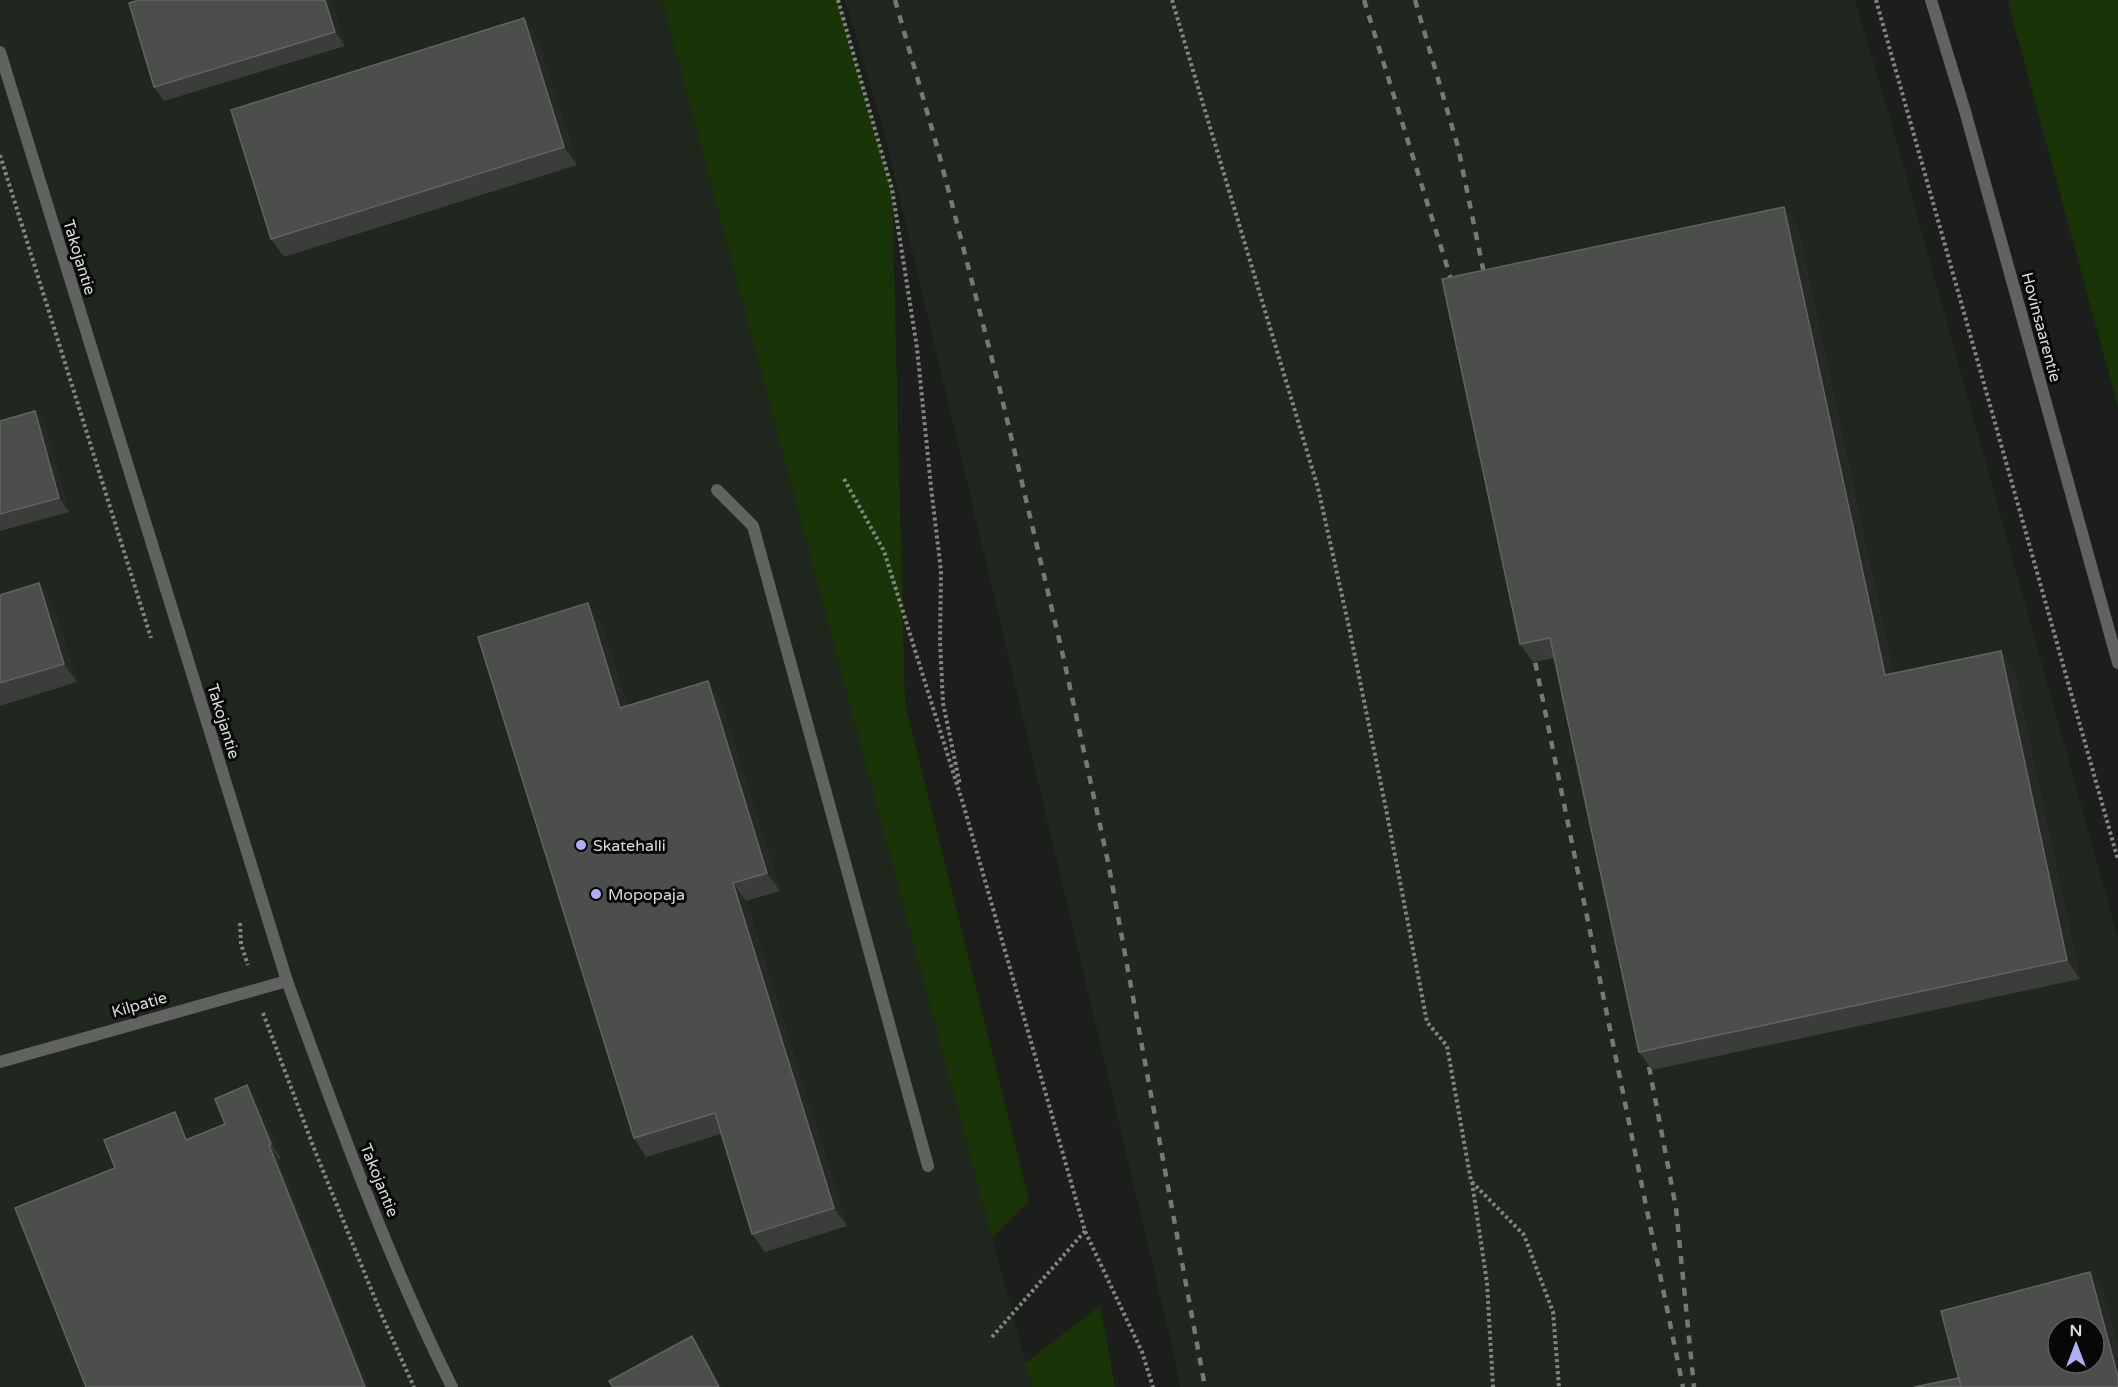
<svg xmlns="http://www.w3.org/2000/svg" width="2118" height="1387" viewBox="0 0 2118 1387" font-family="'Varela Round',sans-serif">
<rect width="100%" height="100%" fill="#1b1e1a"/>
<g fill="#20271e" fill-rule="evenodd">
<polygon points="0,0 662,0 1032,1387 0,1387"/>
<path d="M 845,0 L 1855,0 L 1894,132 L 2118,938 L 2118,1387 L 1180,1387 L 1175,1359 L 884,132 ZM 2058,1327 L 2094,1327 L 2094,1363 L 2058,1363 Z"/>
</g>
<g fill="#193508">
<polygon points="662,0 838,0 892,189 905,704 1029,1201 992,1238"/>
<polygon points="2012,0 2118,0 2118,407 2008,2"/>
<polygon points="1100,1306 1115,1387 1032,1387 1025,1363"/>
</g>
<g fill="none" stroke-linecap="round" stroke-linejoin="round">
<g stroke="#838582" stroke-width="4" stroke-dasharray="3 3" stroke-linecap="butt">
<polyline points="838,0 892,189 917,348 931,487 941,571 940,642 943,703 960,785"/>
<polyline points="1172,0 1318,488 1349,627 1387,814 1427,1022 1447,1046 1471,1181 1524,1235 1553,1312 1559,1387"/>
<polyline points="1876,0 2118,860"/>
<polyline points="0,155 151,638"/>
<polyline points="844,479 884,551 964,807 1085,1231 1142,1352 1153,1387"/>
<polyline points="240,923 241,944 248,965"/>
<polyline points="263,1013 315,1151 382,1316 414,1387"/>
<polyline points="1472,1182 1487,1283 1493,1387"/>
<polyline points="992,1337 1085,1231"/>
</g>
<g stroke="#616360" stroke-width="12">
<polyline points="1931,0 1965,111 2118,663"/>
<path d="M 0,52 L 287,981 C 337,1118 387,1257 452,1387"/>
<polyline points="717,490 753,526 928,1166"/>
<polyline points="0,1062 287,981"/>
</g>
<g stroke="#767976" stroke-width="4.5" stroke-dasharray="8 8" stroke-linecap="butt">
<polyline points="895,0 938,150 1000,390 1064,660 1108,862 1205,1387"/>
<polyline points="1364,0 1455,292"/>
<polyline points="1415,0 1458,147 1487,288"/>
<polyline points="1532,647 1683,1387"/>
<polyline points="1646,1051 1676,1208 1694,1387"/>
</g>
</g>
<g fill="#3a3d39">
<polygon points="139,0 331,0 345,46 164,101 154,87"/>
<polygon points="524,18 537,37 577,165 284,257 271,239"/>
<polygon points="1797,225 1893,674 2001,651 2014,669 2080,979 1652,1070 1639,1052 1555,658 1533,662 1520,644"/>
<polygon points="35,411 45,425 69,512 0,531 0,421"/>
<polygon points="0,595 52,602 77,682 0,706"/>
<polygon points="601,622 627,706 708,681 720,699 780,891 746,901 847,1226 765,1252 752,1234 721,1134 646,1157 634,1138"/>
<polygon points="247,1085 257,1100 281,1159 115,1168 175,1112 185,1126 190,1138 225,1124"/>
</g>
<g fill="#262925">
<polygon points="325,0 331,0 345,46 335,32"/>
<polygon points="524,18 537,37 577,165 564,147"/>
<polygon points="1784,207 1797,225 1897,694 1885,675"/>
<polygon points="35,411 45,425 69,512 59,498"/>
<polygon points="39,583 52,602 77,682 64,664"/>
<polygon points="588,603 601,622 633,726 620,708"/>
<polygon points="2001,651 2014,669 2080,979 2067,960"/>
<polygon points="708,681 720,699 780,891 767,873"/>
<polygon points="733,883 746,901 847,1226 834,1208"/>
<polygon points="247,1085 257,1100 281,1159 271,1144"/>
<polygon points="175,1112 185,1126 196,1154 186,1140"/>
<polygon points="269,1145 279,1159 369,1387 365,1387"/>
<polygon points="2090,1272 2103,1290 2118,1347 2118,1377"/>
<polygon points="692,1336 705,1354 722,1387 719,1387"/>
</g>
<g fill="#4b4e4a" stroke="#616461" stroke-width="1.5" fill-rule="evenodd">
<polygon points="139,0 325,0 335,32 154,87 129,3"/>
<polygon points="524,18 564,147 271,239 231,110"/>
<polygon points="1784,207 1885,675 2001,651 2067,960 1639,1052 1550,638 1520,644 1442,279"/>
<polygon points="35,411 59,498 0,514 0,421"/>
<polygon points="39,583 64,664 0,683 0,595"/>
<polygon points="588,603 620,708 708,681 767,873 733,883 834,1208 752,1234 715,1113 634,1138 478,637"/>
<polygon points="247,1085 271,1144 269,1145 365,1387 86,1387 15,1208 115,1168 104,1140 175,1112 186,1140 225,1124 215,1099"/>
<path d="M 2090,1272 L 2118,1377 L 2118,1387 L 1961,1387 L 1941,1311 ZM 2058,1327 L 2094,1327 L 2094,1363 L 2058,1363 Z"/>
<polygon points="692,1336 719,1387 613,1387 609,1381"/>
<polygon points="1959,1378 1961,1387 1914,1387"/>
</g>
<g fill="#b2adf9" stroke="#060706" stroke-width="2">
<circle cx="581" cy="845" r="6"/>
<circle cx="596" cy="894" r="6"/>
</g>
<g text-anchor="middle" stroke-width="6" stroke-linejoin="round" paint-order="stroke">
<g font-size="16" fill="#d9dbd9" stroke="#060706">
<text transform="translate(80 257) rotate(73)" y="6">Takojantie</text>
<text transform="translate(2042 327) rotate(75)" y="6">Hovinsaarentie</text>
<text transform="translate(224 721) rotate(73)" y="6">Takojantie</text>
<text transform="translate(139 1004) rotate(-16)" y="6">Kilpatie</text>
<text transform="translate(380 1180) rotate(68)" y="6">Takojantie</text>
</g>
<g font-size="16" fill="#d9dbd9" stroke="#060706" text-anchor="start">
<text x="593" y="851">Skatehalli</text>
<text x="608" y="900">Mopopaja</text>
</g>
</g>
<g transform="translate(2076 1345)"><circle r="28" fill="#060706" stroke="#5a5c5a" stroke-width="1.5"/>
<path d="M0-4.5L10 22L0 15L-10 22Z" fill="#b2adf9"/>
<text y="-9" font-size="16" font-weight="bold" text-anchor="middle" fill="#d9dbd9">N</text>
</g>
</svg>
